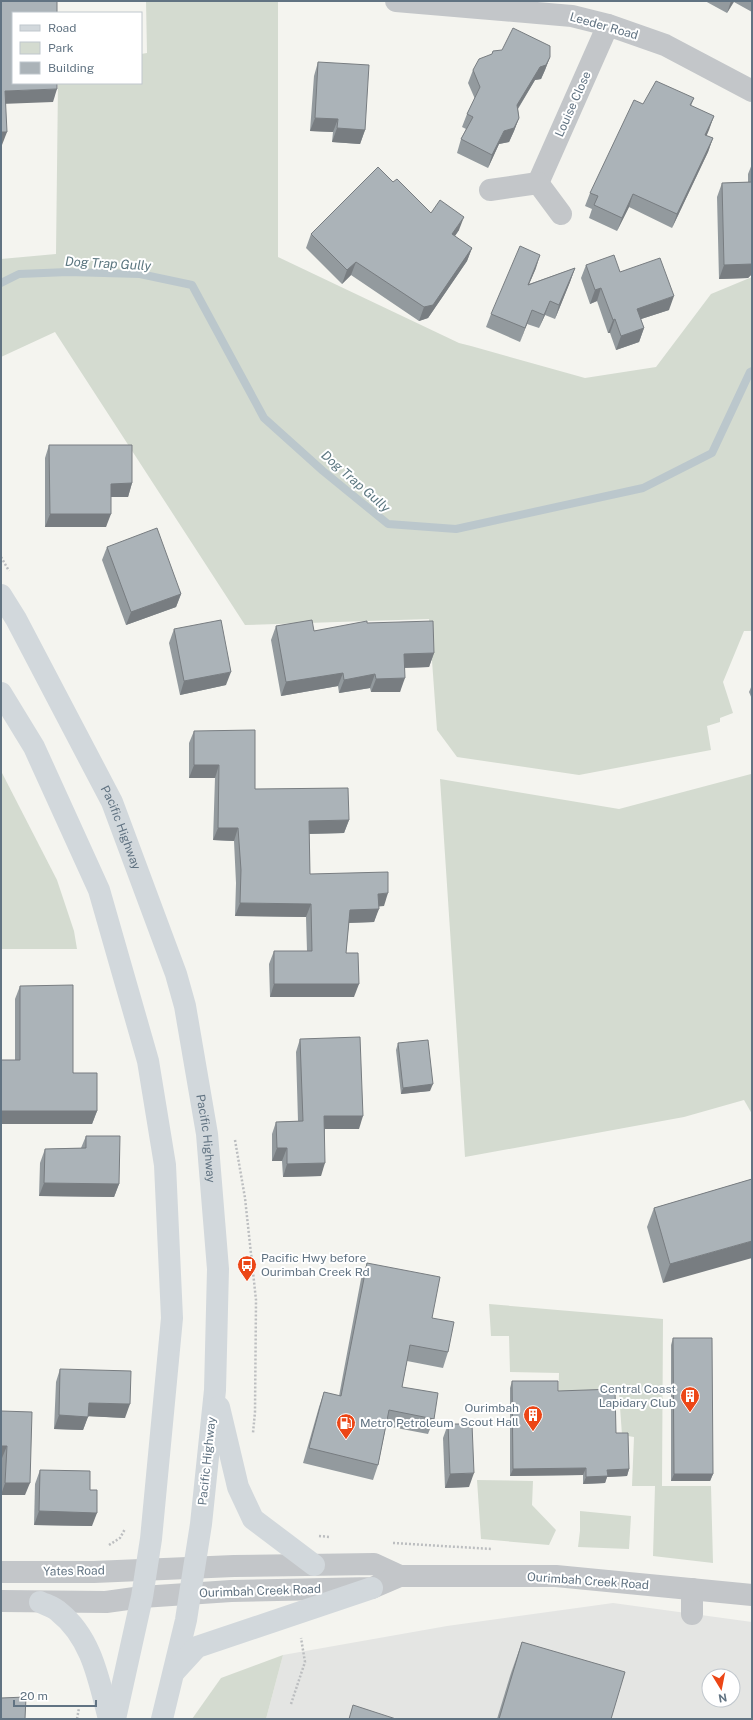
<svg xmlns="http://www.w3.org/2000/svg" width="753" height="1720" viewBox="0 0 753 1720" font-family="'Public Sans',sans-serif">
<rect width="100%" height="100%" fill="#f4f4ef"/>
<path fill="#e4e5e3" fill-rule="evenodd" d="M 613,1603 L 752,1622 L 752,1719 L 266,1719 L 283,1655 L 447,1626 ZM 709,1676 L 733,1676 L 733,1700 L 709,1700 Z"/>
<g fill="#d4dbd0">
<polygon points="146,1 278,1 278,257 459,343 471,346 585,378 656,367 711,294 752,277 752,631 744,631 723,682 733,713 720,718 720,722 707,726 711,750 579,775 457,757 437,730 429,619 245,625 55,332 1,357 1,259 56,254 58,83 141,83 141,54 147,53"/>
<polygon points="1,771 57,880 74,931 77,949 1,949"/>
<polygon points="751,774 752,1114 744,1100 684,1117 465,1157 440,779 619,809"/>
<polygon points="489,1304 663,1319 662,1486 711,1486 713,1563 653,1556 655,1486 632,1486 634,1437 622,1435 619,1393 577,1394 557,1451 559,1373 510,1372 509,1336 491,1336"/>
<polygon points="477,1480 533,1481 532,1505 556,1530 549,1545 481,1539"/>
<polygon points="580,1511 631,1516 629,1549 578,1547 580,1531"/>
<polygon points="283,1655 266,1719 192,1719 221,1678"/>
</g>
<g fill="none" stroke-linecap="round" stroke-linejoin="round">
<polyline stroke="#bbc7cc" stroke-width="8" points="1,283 19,274 68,272 140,274 192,285 264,418 323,471 388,524 456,529 643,488 712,453 750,372 752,371"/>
<g stroke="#bcbec0" stroke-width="2.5" stroke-dasharray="2 2" stroke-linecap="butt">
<polyline points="1,557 9,571"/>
<polyline points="235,1140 245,1198 256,1300 255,1412 253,1433"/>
<polyline points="319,1536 330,1537"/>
<polyline points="393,1543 492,1549"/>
<polyline points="109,1545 120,1538 125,1529"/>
<polyline points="291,1704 305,1662 301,1638"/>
<polyline points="77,1719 79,1708"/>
</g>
<g stroke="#c3c6c9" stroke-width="22">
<polyline points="396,1 572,16 608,25 665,45 752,91"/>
<polyline points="538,183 608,25"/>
<polyline points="490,190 538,183 561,214"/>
<polyline points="1,1572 94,1572 234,1566 374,1564 400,1576"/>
<polyline points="692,1589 692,1614"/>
<polyline points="1,1601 106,1602 142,1597 231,1591 372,1588 400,1576 556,1576 752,1595"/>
</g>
<g stroke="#d2d8dc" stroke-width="22">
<path id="s1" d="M 1,595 L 16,619 L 112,802 L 176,974 L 185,1006 L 207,1134 L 218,1269 L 215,1390 L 201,1524 L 190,1594 L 186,1620 L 162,1719"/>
<polyline points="1,693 34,747 99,890 148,1061 165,1165 172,1318 151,1539 142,1597 115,1719"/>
<polyline points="219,1407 238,1487 253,1519 314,1565"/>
<path d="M 40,1602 C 46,1605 54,1607 59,1612 C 92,1638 99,1681 109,1719"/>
<polyline points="175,1671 197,1647 372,1588"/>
</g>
</g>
<g fill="#939a9e">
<polygon points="705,1 752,1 752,12 734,2 727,13"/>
<polygon points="492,54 550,57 545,70 541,79 535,80 518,109 519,118 514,131 509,142 499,144 488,168 457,153 461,139 466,129 462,127 467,114 475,99 468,83 473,70"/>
<polygon points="318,62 365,130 360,144 332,142 333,132 310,131 314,76"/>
<polygon points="694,98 691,106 714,116 706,136 713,138 708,152 672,228 629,207 617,231 589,218 592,209 585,206 590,193 643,104"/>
<polygon points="752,164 752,274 748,278 719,279 717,197 722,183 748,182 748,174"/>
<polygon points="393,182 431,213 459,230 455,236 472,248 467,261 428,318 419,321 351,275 342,284 306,248 311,234"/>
<polygon points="586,265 620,272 669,310 641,319 644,328 639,342 616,350 610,333 608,333 597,301 590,304 581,278"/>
<polygon points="536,268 529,284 575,268 570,282 555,319 545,315 539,328 527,324 520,342 486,327 491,314"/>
<polygon points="49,445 132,483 128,497 111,497 106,527 45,527 45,458"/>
<polygon points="107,547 181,594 176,607 126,625 102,560"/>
<polygon points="367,623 434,653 429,667 404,668 400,692 371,692 370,688 339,693 338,686 281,696 271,640 276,626 314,631"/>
<polygon points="174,629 226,685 180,695 169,643"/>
<polygon points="752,685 752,699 749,692"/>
<polygon points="194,731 255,789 349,820 344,833 309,834 310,874 384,906 379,906 374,922 349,923 346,953 354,997 270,997 269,964 274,951 307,951 306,917 235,916 236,883 234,841 213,840 215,778 189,778 189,743"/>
<polygon points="20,986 97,1111 92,1124 15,1060 15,999"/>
<polygon points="300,1039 359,1129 325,1129 321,1176 283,1177 282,1161 272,1161 272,1134 276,1122 298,1121 296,1052"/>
<polygon points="398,1043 430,1091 401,1094 396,1050"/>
<polygon points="86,1136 119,1184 114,1197 39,1196 40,1163 45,1149 81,1148"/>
<polygon points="752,1179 663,1283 647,1227 654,1208"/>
<polygon points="367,1263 432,1318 448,1352 443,1368 407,1361 402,1387 434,1419 428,1434 386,1426 378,1465 373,1480 303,1463 319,1407 324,1392 339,1396 361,1279"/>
<polygon points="673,1338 713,1474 710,1481 671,1481 671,1345"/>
<polygon points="60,1369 125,1418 88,1416 83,1430 54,1429 56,1382"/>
<polygon points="512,1381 558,1391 616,1433 629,1469 627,1476 607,1477 605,1483 583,1484 583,1475 510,1476 510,1388"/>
<polygon points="1,1411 25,1495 1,1495 2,1458"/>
<polygon points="448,1424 469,1487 445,1488 443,1438"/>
<polygon points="40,1470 90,1490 92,1526 34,1525 35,1484"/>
<polygon points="522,1642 611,1719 497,1719 511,1673"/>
</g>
<g fill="#787d81">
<polygon points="731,1 734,1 727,13"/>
<polygon points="550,57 545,70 541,79 535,80 512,118 517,105 540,67"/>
<polygon points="57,89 53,102 1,104 5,91"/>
<polygon points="714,116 709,130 701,149 705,135"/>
<polygon points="315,118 338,119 333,132 310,131"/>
<polygon points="519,118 514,131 509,142 499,144 488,168 492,155 504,131"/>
<polygon points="337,128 365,130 360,144 332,142"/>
<polygon points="1,132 7,132 2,145 1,145"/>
<polygon points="713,138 708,152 672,228 677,214"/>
<polygon points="633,194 629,207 617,231 622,218"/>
<polygon points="464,217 459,230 447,247 452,234"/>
<polygon points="472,248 467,261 428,318 419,321 424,307"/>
<polygon points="540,255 536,268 523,298 528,285"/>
<polygon points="356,262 351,275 342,284 347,270"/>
<polygon points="752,264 752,274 748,278 719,279 724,265"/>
<polygon points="575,268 570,282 555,319 559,305"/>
<polygon points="601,288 597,301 590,304 595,290"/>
<polygon points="674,296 669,310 632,322 637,309"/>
<polygon points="550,301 545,315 539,328 544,315"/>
<polygon points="532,310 527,324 520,342 525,328"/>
<polygon points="615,319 610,333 608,333 613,320"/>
<polygon points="644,328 639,342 616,350 621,336"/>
<polygon points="132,483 128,497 106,497 111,484"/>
<polygon points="50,514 111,514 106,527 45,527"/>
<polygon points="181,594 176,607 126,625 131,612"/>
<polygon points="434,653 429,667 399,668 404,654"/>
<polygon points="231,672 226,685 180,695 184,681"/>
<polygon points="343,673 338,686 281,696 286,682"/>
<polygon points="375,674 370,688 339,693 344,680"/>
<polygon points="405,678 400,692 371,692 376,679"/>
<polygon points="194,765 219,765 215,778 189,778"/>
<polygon points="349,820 344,833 304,834 309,821"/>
<polygon points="218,828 238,828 234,841 213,840"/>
<polygon points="388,893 384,906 373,907 378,894"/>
<polygon points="240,903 311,904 306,917 235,916"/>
<polygon points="379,909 374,922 345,923 350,910"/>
<polygon points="274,984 359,984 354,997 270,997"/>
<polygon points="433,1084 430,1091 401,1094 403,1088"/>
<polygon points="1,1111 97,1111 92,1124 1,1124"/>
<polygon points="324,1116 363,1116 359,1129 320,1129"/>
<polygon points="277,1148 287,1148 282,1161 272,1161"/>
<polygon points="325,1163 321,1176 283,1177 287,1164"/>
<polygon points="44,1183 119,1184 114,1197 39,1196"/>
<polygon points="752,1241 752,1258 663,1283 670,1264"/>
<polygon points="89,1403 130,1404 125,1418 84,1416"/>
<polygon points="59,1415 88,1417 83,1430 54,1429"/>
<polygon points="1,1446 7,1446 2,1458 1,1458"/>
<polygon points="586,1468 583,1475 510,1476 513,1469"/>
<polygon points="629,1469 627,1476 607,1477 605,1483 583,1484 586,1477 607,1470"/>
<polygon points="474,1473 469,1487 445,1488 450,1474"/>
<polygon points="674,1474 713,1474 710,1481 671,1481"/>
<polygon points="5,1483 30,1483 25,1495 1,1495"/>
<polygon points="39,1511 97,1513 92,1526 34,1525"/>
</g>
<g fill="#abb3b8" stroke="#787d81">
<polygon points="1,1 57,1 57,13 13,13 13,83 57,83 57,89 5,91 7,132 1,132"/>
<polygon points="513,28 550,46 550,57 546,65 540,67 517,105 519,118 514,128 504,131 492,155 461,139 473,117 467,114 480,87 473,70 479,59 492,54 493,51 502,50"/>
<polygon points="318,62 369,65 365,130 337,128 338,119 315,118"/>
<polygon points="656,81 694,98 690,105 714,116 705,135 713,138 677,214 633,194 622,218 594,205 598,196 590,193 634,100 643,104"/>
<polygon points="378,167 393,182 397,179 431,213 440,200 464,217 452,234 472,248 433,305 424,307 356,262 347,270 311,234"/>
<polygon points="752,182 752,264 724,265 722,183"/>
<polygon points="520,246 540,255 528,285 575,268 559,305 550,301 544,315 532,310 525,328 491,314"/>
<polygon points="614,255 620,272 660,258 674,296 637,309 644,328 621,336 615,319 613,320 601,288 595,290 586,265"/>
<polygon points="49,445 132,445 132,483 111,484 111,514 50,514"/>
<polygon points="157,528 181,594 131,612 107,547"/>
<polygon points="221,620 231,672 184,681 174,629"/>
<polygon points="312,620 314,631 367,621 367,623 433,621 434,653 404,654 405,678 376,679 375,674 344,680 343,673 286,682 276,626"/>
<polygon points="255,730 255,789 348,788 349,820 309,821 310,874 388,872 388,893 378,894 379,909 350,910 346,953 358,953 359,984 274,984 274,951 312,951 311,904 240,903 241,870 238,828 218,828 219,765 194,765 194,731"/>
<polygon points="73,985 73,1073 97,1073 97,1111 1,1111 1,1060 20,1060 20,986"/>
<polygon points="360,1037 363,1116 324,1116 325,1163 287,1164 287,1148 277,1148 276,1122 303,1121 300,1039"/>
<polygon points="428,1040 433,1084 403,1088 398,1043"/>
<polygon points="86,1136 120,1136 119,1184 44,1183 45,1149 86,1148"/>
<polygon points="752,1179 752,1241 670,1264 654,1208"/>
<polygon points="367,1263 440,1277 432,1318 454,1322 448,1352 410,1345 402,1387 438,1393 434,1419 389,1410 378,1465 309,1448 324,1392 341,1396"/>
<polygon points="673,1338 712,1338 713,1474 674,1474"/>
<polygon points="60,1369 131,1371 130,1404 89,1403 88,1417 59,1415"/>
<polygon points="512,1381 558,1381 558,1391 615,1389 616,1433 628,1433 629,1469 607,1470 608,1476 586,1477 586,1468 513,1469"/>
<polygon points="1,1411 32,1412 30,1483 5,1483 7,1446 1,1446"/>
<polygon points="448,1424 472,1424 474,1473 450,1474"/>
<polygon points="40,1470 90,1471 90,1490 97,1490 97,1513 39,1511"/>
<polygon points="522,1642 625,1672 611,1719 499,1719"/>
<polygon points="26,1697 25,1719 1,1719 1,1698"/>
<polygon points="353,1705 396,1719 349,1719"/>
</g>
<defs>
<symbol id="bus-pin" viewBox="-11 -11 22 30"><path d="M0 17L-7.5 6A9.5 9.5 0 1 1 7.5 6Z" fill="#ec4616" stroke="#fff"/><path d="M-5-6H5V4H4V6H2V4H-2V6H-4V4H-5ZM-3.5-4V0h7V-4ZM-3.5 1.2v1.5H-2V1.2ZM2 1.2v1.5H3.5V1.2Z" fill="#fff"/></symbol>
<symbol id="building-pin" viewBox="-11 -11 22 30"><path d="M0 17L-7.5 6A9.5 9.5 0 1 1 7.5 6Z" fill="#ec4616" stroke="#fff"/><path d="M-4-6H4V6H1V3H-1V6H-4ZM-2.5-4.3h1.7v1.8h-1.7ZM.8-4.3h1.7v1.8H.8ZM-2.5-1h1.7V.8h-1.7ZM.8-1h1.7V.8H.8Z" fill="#fff"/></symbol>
<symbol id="fuel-pin" viewBox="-11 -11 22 30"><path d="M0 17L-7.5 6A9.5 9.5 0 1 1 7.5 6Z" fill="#ec4616" stroke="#fff"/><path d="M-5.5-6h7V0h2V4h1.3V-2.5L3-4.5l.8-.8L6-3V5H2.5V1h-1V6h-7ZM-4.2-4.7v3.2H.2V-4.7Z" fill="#fff"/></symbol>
</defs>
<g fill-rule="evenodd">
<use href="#bus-pin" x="236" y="1254" width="22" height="30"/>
<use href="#building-pin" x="679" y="1385" width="22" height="30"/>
<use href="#building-pin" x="522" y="1404" width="22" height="30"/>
<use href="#fuel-pin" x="335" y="1412" width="22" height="30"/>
</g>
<g text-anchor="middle" stroke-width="4" stroke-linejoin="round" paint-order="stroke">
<g font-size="12" fill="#617382" stroke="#fff">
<text transform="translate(604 26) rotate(16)" y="4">Leeder Road</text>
<text transform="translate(573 104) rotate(-66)" y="4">Louise Close</text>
<text dy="4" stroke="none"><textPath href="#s1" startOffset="262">Pacific Highway</textPath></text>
<text dy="4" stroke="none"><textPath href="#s1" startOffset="586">Pacific Highway</textPath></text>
<text transform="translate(207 1461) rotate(-84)" y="4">Pacific Highway</text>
<text transform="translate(74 1571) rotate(-1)" y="4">Yates Road</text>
<text transform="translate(588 1581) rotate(4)" y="4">Ourimbah Creek Road</text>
<text transform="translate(260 1591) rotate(-2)" y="4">Ourimbah Creek Road</text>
</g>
<g font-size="12" fill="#617382" stroke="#fff" text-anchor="start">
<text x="261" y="1262">Pacific Hwy before<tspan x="261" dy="14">Ourimbah Creek Rd</tspan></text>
<text x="676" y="1393" text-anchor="end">Central Coast<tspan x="676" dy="14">Lapidary Club</tspan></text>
<text x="519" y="1412" text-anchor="end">Ourimbah<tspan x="519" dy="14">Scout Hall</tspan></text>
<text x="360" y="1427">Metro Petroleum</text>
</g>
<g font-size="13" font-style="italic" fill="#5c7780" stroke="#fff">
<text transform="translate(108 263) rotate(3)" y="5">Dog Trap Gully</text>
<text transform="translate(356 481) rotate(41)" y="5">Dog Trap Gully</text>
</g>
</g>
<rect width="753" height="1720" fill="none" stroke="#617382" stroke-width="4"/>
<rect x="12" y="12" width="130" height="72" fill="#ffffff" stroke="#c0c7cd"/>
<rect x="20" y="25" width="20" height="6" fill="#d2d8dc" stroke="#c0c7cd"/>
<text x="48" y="32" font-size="12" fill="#617382">Road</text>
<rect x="20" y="42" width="20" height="12" fill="#d4dbd0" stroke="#c0c7cd"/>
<text x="48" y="52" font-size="12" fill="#617382">Park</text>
<rect x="20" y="62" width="20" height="12" fill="#abb3b8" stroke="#c0c7cd"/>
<text x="48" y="72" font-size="12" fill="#617382">Building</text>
<g transform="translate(721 1688) rotate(170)"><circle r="19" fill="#ffffff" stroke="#c0c7cd"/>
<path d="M0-3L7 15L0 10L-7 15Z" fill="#ec4616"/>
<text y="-6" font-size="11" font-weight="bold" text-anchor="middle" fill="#617382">N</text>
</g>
<path d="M14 1700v6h82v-6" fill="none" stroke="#617382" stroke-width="2"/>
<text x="20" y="1700" font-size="12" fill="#617382" stroke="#ffffff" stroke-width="3" paint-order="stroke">20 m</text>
</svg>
